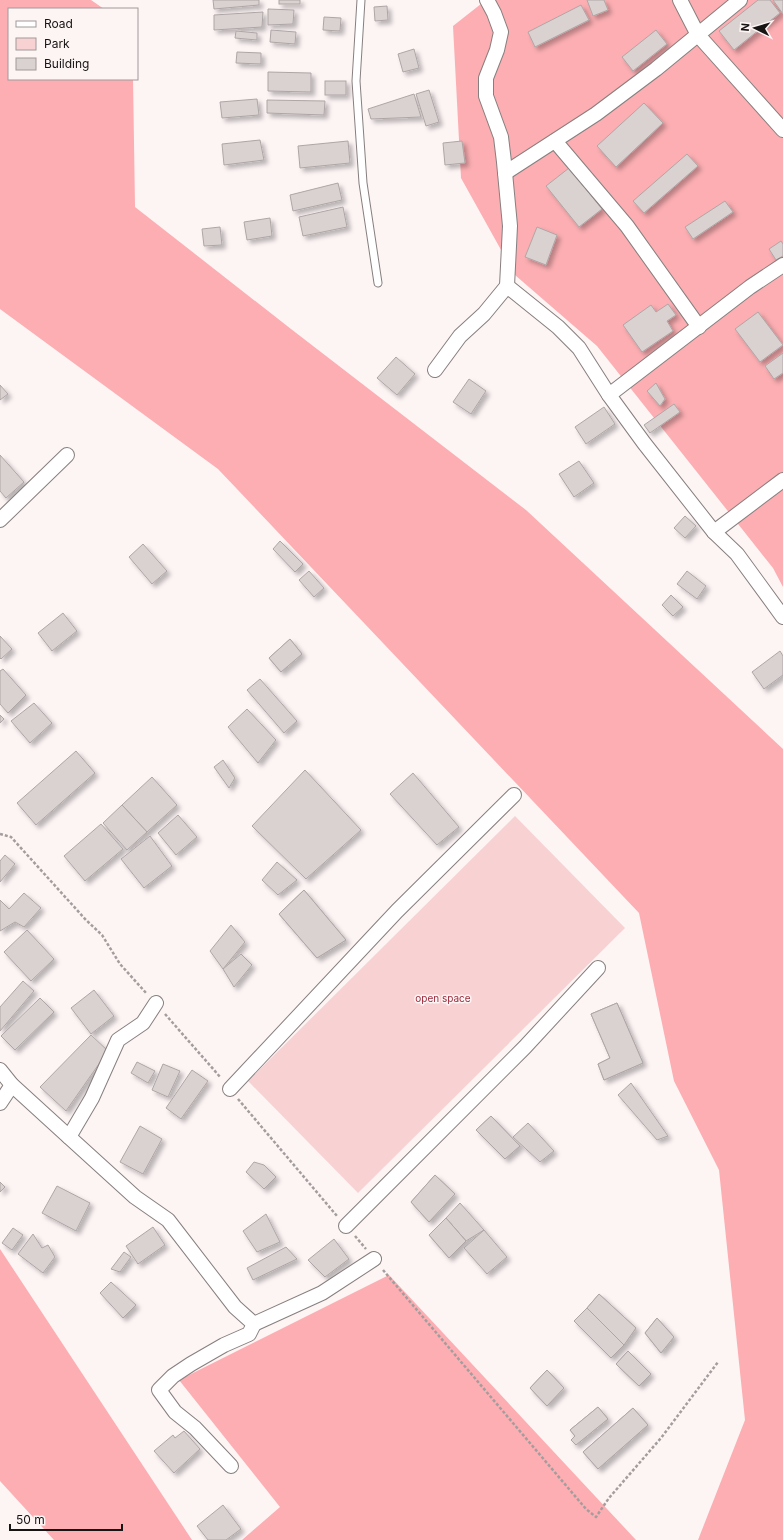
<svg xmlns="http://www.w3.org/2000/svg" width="783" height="1540" viewBox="0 0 783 1540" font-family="Inter,sans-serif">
<defs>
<filter id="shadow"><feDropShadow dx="3.5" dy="3.5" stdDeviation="2" flood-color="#0004"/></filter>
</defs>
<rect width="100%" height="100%" fill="#fdf4f4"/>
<polygon fill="#f8d2d3" points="515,816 625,928 358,1193 248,1081"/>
<g fill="#fcaeb2">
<polygon points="0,0 91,0 104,9 9,9 9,79 133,79 135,207 291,329 526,510 783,749 783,1540 698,1540 745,1420 719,1170 674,1081 639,913 218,469 0,309"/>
<polygon points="486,0 783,0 783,587 773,568 597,346 515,275 461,178 453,26"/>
<polygon points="0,1249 192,1540 54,1540 0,1481"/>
<polygon points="389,1275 636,1540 242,1540 280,1507 179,1380"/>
</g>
<g fill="#dad1d1" stroke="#aea6a6" filter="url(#shadow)">
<polygon points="213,0 259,0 259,5 214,9"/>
<rect x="279" y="0" width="21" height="4"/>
<polygon points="587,0 604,0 608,10 593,16"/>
<polygon points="758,0 770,0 780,13 734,50 719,31"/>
<polygon points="773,0 783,0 783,14"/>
<polygon points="581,5 589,20 535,47 528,32"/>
<polygon points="387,6 388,20 375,21 374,7"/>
<polygon points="268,9 294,10 293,24 268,25"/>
<polygon points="263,12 262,27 214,30 214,15"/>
<polygon points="324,17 341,18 340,31 323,30"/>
<polygon points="271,30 296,32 295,44 270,42"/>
<polygon points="656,30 667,44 633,71 622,57"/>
<polygon points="236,31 257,33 257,40 235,38"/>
<polygon points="414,49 419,68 403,72 398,54"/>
<polygon points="237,52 261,53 261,64 236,63"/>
<polygon points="268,72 311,73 311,92 268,91"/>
<rect x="325" y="81" width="21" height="14"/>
<polygon points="429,90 439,122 426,126 416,94"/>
<polygon points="414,94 421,117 371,119 368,109"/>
<polygon points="257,99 259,115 222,118 220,102"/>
<polygon points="267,100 325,101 324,115 267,113"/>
<polygon points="644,103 663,123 616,167 597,146"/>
<polygon points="260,140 264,160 224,165 222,144"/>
<polygon points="348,141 350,163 300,168 298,146"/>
<polygon points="462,141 465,163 445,165 443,143"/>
<polygon points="687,154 698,166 644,213 633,201"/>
<polygon points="569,168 602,209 579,227 546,186"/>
<polygon points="338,183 342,200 293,211 290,195"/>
<polygon points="725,201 733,212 693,239 685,227"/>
<polygon points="343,207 347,227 303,236 299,217"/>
<polygon points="270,218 272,236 247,240 244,222"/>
<polygon points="220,227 222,245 204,246 202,229"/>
<polygon points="537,227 557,235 546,265 525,257"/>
<polygon points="781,241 783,244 783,256 776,260 769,249"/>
<polygon points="668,304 676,315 667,321 673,331 642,352 623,325 651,305 656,312"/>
<polygon points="758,312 783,345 760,362 735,329"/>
<polygon points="783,353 783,373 774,379 765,366"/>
<polygon points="396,357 415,374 397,395 377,378"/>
<polygon points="469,379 486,391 471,414 453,402"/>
<polygon points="656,383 665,399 660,406 647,391"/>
<polygon points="0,385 8,394 0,400"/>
<polygon points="674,404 680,412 650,433 644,425"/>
<polygon points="604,407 615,424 586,444 575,427"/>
<polygon points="0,455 24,482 6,498 0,491"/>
<polygon points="579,461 594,483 574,497 559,474"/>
<polygon points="685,516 696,526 685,538 674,528"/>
<polygon points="280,541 303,564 295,572 273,549"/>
<polygon points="143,544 167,571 152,584 129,557"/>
<polygon points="309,571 324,588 314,597 299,580"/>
<polygon points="687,571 706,586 697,599 677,584"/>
<polygon points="671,595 683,607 673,616 662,605"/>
<polygon points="63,613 77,631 52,651 38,633"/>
<polygon points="0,636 12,649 1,659 0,658"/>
<polygon points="290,639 302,654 281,672 269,658"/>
<polygon points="290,639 302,654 281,672 269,658"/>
<polygon points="780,651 783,656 783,675 764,689 752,672"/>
<polygon points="3,669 26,695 8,713 0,704 0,671"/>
<polygon points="260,679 297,721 284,733 247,690"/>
<polygon points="34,703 52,723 30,743 11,721"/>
<polygon points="247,709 276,740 258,763 228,727"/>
<polygon points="0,715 4,719 0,723"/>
<polygon points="76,751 95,773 36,825 17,803"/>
<polygon points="223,760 235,778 229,788 214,767"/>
<polygon points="305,770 361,830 306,879 252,826"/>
<polygon points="413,773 459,827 437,845 390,794"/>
<polygon points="152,777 177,805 147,832 122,805"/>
<polygon points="122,805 147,832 127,850 103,823"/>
<polygon points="178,815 197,837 176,855 158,833"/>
<polygon points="101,824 123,849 85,881 64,856"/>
<polygon points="150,836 172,866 144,888 121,859"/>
<polygon points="5,855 15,864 0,882 0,861"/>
<polygon points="277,862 297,880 278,895 262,880"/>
<polygon points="304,890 346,940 317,958 279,914"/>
<polygon points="304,890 346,940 317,958 279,914"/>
<polygon points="24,893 41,908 24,927 15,922 0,931 0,900 9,909"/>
<polygon points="231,925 245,942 223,969 210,951"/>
<polygon points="27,930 54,959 31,981 4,952"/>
<polygon points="241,954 252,965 234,987 223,969"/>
<polygon points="23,981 34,991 0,1031 0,1007"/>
<polygon points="94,990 114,1016 91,1034 71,1008"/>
<polygon points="40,998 54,1012 15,1050 1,1036"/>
<polygon points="617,1003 643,1063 604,1080 598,1064 610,1058 591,1014"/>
<polygon points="617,1003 643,1063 604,1080 598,1064 610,1058 591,1014"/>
<polygon points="91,1035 108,1051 66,1111 40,1087"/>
<polygon points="137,1062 155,1071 148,1083 131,1073"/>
<polygon points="163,1064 180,1071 168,1097 152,1090"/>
<polygon points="192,1070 208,1081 181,1119 166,1108"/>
<polygon points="631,1083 668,1136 657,1140 618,1095"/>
<polygon points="491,1116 520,1146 505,1159 476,1130"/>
<polygon points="491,1116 520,1146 505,1159 476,1130"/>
<polygon points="528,1123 554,1151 540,1162 513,1137"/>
<polygon points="140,1126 162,1139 143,1174 120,1162"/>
<polygon points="254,1162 264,1165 276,1177 264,1189 246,1172"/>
<polygon points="435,1175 455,1194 429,1222 411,1202"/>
<polygon points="435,1175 455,1194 429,1222 411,1202"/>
<polygon points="0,1182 5,1187 0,1192"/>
<polygon points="57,1186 90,1203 76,1231 42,1213"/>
<polygon points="460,1203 484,1230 466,1241 446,1218"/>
<polygon points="266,1214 280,1242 257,1252 243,1231"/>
<polygon points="446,1218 466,1241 449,1258 429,1235"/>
<polygon points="446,1218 466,1241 449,1258 429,1235"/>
<polygon points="153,1227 165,1245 138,1264 126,1246"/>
<polygon points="13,1228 23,1235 12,1250 2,1243"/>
<polygon points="484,1230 507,1257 487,1274 464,1248"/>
<polygon points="33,1234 42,1248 48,1245 55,1257 43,1273 18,1254"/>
<polygon points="334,1239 349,1259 325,1277 308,1260"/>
<polygon points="286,1247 297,1259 253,1280 247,1268"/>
<polygon points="124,1252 131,1257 120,1272 111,1269"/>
<polygon points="111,1282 136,1305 123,1318 100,1293"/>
<polygon points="599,1294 636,1328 624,1345 587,1308"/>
<polygon points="599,1294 636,1328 624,1345 587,1308"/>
<polygon points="587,1308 624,1345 611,1358 574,1321"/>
<polygon points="587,1308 624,1345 611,1358 574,1321"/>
<polygon points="657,1318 674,1337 661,1353 645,1333"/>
<polygon points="657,1318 674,1337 661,1353 645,1333"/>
<polygon points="628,1351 651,1374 639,1386 616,1364"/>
<polygon points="628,1351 651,1374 639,1386 616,1364"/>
<polygon points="547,1370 564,1388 547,1406 530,1388"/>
<polygon points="547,1370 564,1388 547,1406 530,1388"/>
<polygon points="598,1407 608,1419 576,1445 571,1440 575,1436 570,1430"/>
<polygon points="598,1407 608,1419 576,1445 571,1440 575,1436 570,1430"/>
<polygon points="633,1408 648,1425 598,1469 583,1452"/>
<polygon points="633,1408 648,1425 598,1469 583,1452"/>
<polygon points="184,1431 200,1449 174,1473 154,1451 173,1435 175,1438"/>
<polygon points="223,1505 241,1529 226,1540 208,1540 197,1526"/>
</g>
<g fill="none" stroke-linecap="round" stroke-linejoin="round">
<defs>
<polyline id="service" points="361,0 356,81 363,183 378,283"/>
<g id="minor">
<polyline points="680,0 698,35 783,130"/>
<polyline points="555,141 627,226 699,327"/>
<polyline points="505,173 596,114 656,69 740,0"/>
<polyline points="507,286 558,327 579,348 609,395 644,443 714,532 737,554 783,617"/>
<polyline points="435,370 460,336 484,314 507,286 510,226 504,162 501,137 486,96 486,78 497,50 501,32 494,13 487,0"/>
<polyline points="609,395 750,287 783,265"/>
<polyline points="0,520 67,455"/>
<polyline points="714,532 783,480"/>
<polyline points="0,1070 12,1085 69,1137 92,1098 118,1040 143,1023 156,1003"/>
<polyline points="230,1089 397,911 514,795"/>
<polyline points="0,1103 12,1085"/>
<polyline points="69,1137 135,1197 168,1220 235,1307 254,1324 322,1293 374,1259"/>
<polyline points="346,1226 525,1047 598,968"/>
<polyline points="231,1466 195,1428 175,1412 159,1390 173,1376 191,1364 224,1345 249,1334 254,1324"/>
</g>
</defs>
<use href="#service" stroke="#877f7f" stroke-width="9"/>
<use href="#minor" stroke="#877f7f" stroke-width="16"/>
<g stroke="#a39d9d" stroke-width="2.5" stroke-dasharray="3 2" stroke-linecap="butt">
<polyline points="0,834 11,837 86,920 102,935 120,964 147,994"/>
<polyline points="165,1014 221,1078"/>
<polyline points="238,1099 337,1216"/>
<polyline points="355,1236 366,1249"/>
<polyline points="383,1270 586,1509 596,1517 609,1498 661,1438 718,1362"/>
</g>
<use href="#service" stroke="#fff" stroke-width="7"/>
<use href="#minor" stroke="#fff" stroke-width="14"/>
</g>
<g text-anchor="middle" stroke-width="3" stroke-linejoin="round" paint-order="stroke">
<g font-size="10" fill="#982a3b" stroke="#fdf4f4">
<text x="443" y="1002">open space</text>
</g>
</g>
<rect x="8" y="8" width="130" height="72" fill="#fdf4f4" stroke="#a19a9a"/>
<rect x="16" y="21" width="20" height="6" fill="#ffffff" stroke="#a19a9a"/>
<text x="44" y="28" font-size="12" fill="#171414">Road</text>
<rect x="16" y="38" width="20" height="12" fill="#f8d2d3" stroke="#a19a9a"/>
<text x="44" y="48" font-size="12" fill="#171414">Park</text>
<rect x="16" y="58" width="20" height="12" fill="#dad1d1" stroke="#a19a9a"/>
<text x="44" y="68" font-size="12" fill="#171414">Building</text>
<g transform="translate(755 28) rotate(275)" stroke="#fdf4f4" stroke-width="3" paint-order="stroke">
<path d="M0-3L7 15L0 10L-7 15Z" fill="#171414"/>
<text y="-6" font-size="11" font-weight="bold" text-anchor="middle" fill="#171414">N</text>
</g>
<path d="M10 1524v6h112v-6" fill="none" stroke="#171414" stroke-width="2"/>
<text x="16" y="1524" font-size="12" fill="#171414" stroke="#fdf4f4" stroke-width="3" paint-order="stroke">50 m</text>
</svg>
